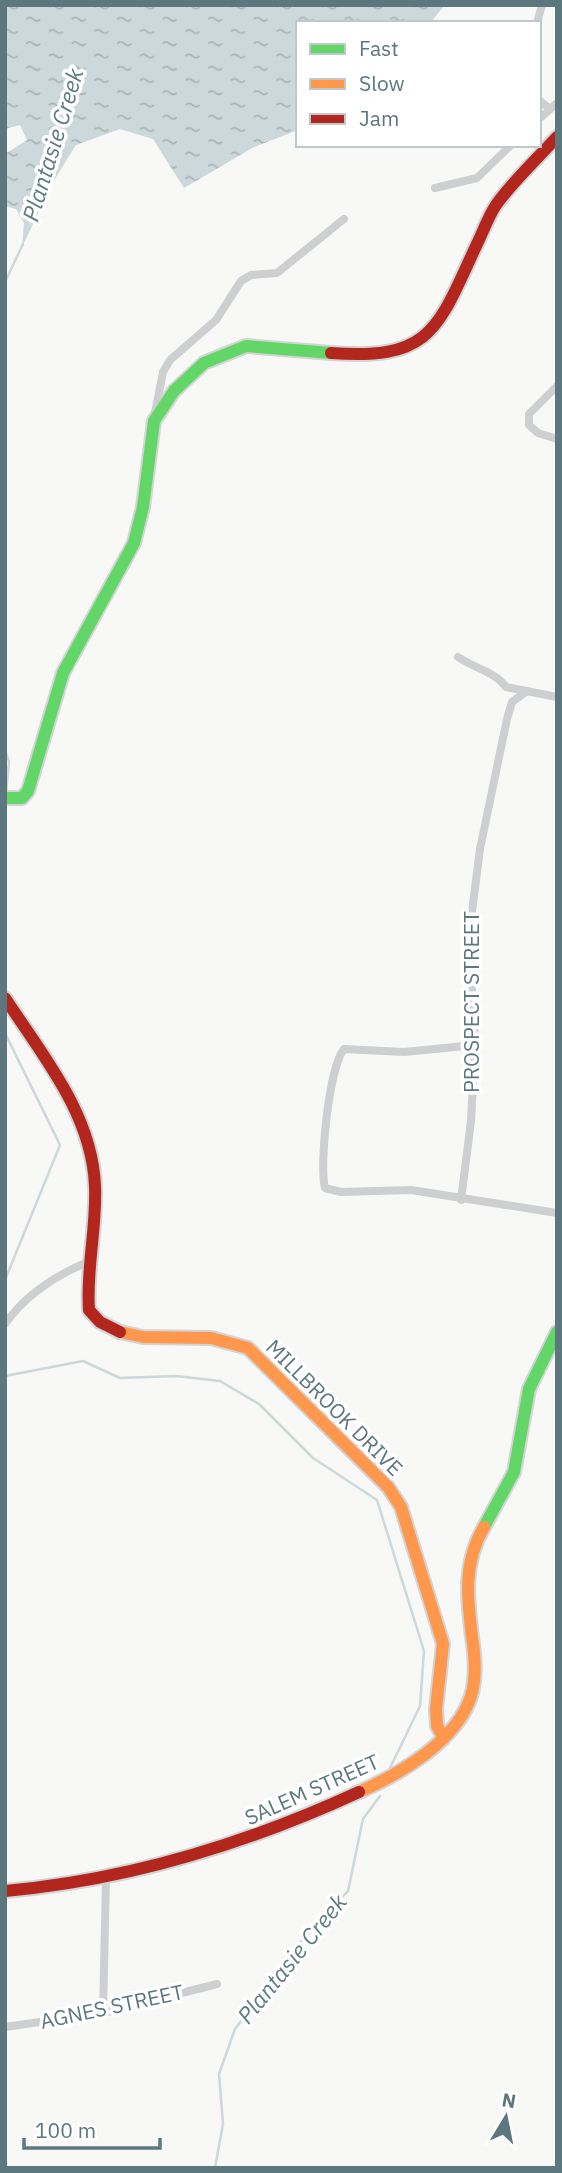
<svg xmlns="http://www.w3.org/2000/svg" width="562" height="2173" viewBox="0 0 562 2173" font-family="'IBM Plex Sans',sans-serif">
<defs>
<pattern id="water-ripples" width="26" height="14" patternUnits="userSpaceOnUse" patternTransform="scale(1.75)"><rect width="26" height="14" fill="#ccd8d9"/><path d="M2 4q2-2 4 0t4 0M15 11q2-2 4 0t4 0" fill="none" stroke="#a9b4b5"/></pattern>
</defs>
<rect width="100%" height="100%" fill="#f8f8f7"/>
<polygon fill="url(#water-ripples)" points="5,5 445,5 430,23 298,23 298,130 254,147 184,188 153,139 120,129 76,145 53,182 22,247 24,223 16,209 5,206 5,154 27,140 20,125 5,129"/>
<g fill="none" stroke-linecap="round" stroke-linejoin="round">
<g stroke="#ccd8d9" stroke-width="2.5">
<polyline points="5,282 23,244"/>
<polyline points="5,373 5,412"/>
<polyline points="5,749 9,762 6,794"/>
<polyline points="5,1033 60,1145 5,1280"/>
<polyline points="5,1376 83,1361 120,1378 176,1376 220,1381 259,1404 313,1458 377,1500 424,1651 420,1706 390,1768"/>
<polyline points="215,2168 223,2124 219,2074 235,2029 297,1946 348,1891 363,1819 380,1796"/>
</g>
<defs>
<g id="fast">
<polyline points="5,798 22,798 28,791 63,673 134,543 143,507 154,421 174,391 204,363 246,346 331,353"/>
<polyline points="484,1527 514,1472 529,1389 557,1332"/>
</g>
<g id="slow">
<polyline points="120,1332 143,1337 211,1338 248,1348 388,1487 401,1507 443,1644 436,1709 437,1726 443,1737"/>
<path d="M 359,1792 C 400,1774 457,1741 471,1696 C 477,1677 475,1656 472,1637 C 467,1597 463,1563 484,1527"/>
</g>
<g id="jam">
<path d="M 331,353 C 433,361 438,327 477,244 C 483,232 488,217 496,205 C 513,181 537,159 557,137"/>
<path d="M 5,998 C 43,1056 92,1114 95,1186 C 97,1227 86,1268 89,1310 L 100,1322 L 120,1332"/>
<path d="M 5,1891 C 130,1880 246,1844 359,1792"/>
</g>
</defs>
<use href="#fast" stroke="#d3d5d5" stroke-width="16"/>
<use href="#slow" stroke="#d3d5d5" stroke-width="16"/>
<use href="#jam" stroke="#d3d5d5" stroke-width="16"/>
<g stroke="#cecfd0" stroke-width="8">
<polyline points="537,23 542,5"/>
<polyline points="539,100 550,109"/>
<polyline points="539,119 557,103"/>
<polyline points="435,188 477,178 511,145"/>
<polyline points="557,386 529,414 529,425 538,433 557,439"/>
<polyline points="154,418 163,372 170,360 216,320 241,281 251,275 277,273 344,219"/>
<path d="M 458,657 C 474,668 494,671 506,687 L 557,697"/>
<path d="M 475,1045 L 404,1052 L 344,1049 C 329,1067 319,1166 325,1188 L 341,1192 L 411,1190 L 557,1213"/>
<polyline points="461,1200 471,1121 475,1045 469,935 480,849 507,719 512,702 527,691"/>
<path d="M 5,1324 C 26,1294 56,1275 90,1261"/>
<polyline points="103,2013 106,1879"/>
<polyline points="5,2027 103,2013 217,1984"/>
</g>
<use href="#fast" stroke="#63d668" stroke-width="12"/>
<use href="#slow" stroke="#ff974d" stroke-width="12"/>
<use href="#jam" stroke="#b3261e" stroke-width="12"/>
</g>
<g text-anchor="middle" stroke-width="7" stroke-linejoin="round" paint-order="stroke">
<g font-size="21" fill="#5d777e" stroke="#fff">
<text transform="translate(472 1002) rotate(-90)" y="7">PROSPECT STREET</text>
<text transform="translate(334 1408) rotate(45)" y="7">MILLBROOK DRIVE</text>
<text transform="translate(312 1790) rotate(-24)" y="7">SALEM STREET</text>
<text transform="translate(112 2007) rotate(-12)" y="7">AGNES STREET</text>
</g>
<g font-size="23" font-style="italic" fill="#5c7c7e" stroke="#fff">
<text transform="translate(53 145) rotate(-73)" y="8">Plantasie Creek</text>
<text transform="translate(292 1959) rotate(-51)" y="8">Plantasie Creek</text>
</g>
</g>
<rect width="562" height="2173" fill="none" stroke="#5d777e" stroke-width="14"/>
<rect x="296" y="21" width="245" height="126" fill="#ffffff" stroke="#bec9cb" stroke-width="2"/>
<rect x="310" y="44" width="35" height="10" fill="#63d668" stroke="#bec9cb" stroke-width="2"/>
<text x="359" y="56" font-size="21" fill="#5d777e">Fast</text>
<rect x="310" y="79" width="35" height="10" fill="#ff974d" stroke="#bec9cb" stroke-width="2"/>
<text x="359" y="91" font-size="21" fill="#5d777e">Slow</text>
<rect x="310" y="114" width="35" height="10" fill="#b3261e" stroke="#bec9cb" stroke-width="2"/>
<text x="359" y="126" font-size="21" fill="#5d777e">Jam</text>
<g transform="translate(506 2117) rotate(10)" stroke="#ffffff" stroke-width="5" paint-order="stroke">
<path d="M0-5L12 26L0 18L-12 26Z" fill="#5d777e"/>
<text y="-10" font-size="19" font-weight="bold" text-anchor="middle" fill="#5d777e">N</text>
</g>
<path d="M24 2138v10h136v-10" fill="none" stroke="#5d777e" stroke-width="3.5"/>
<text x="35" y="2138" font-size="21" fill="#5d777e" stroke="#ffffff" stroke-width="5" paint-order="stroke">100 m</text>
</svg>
